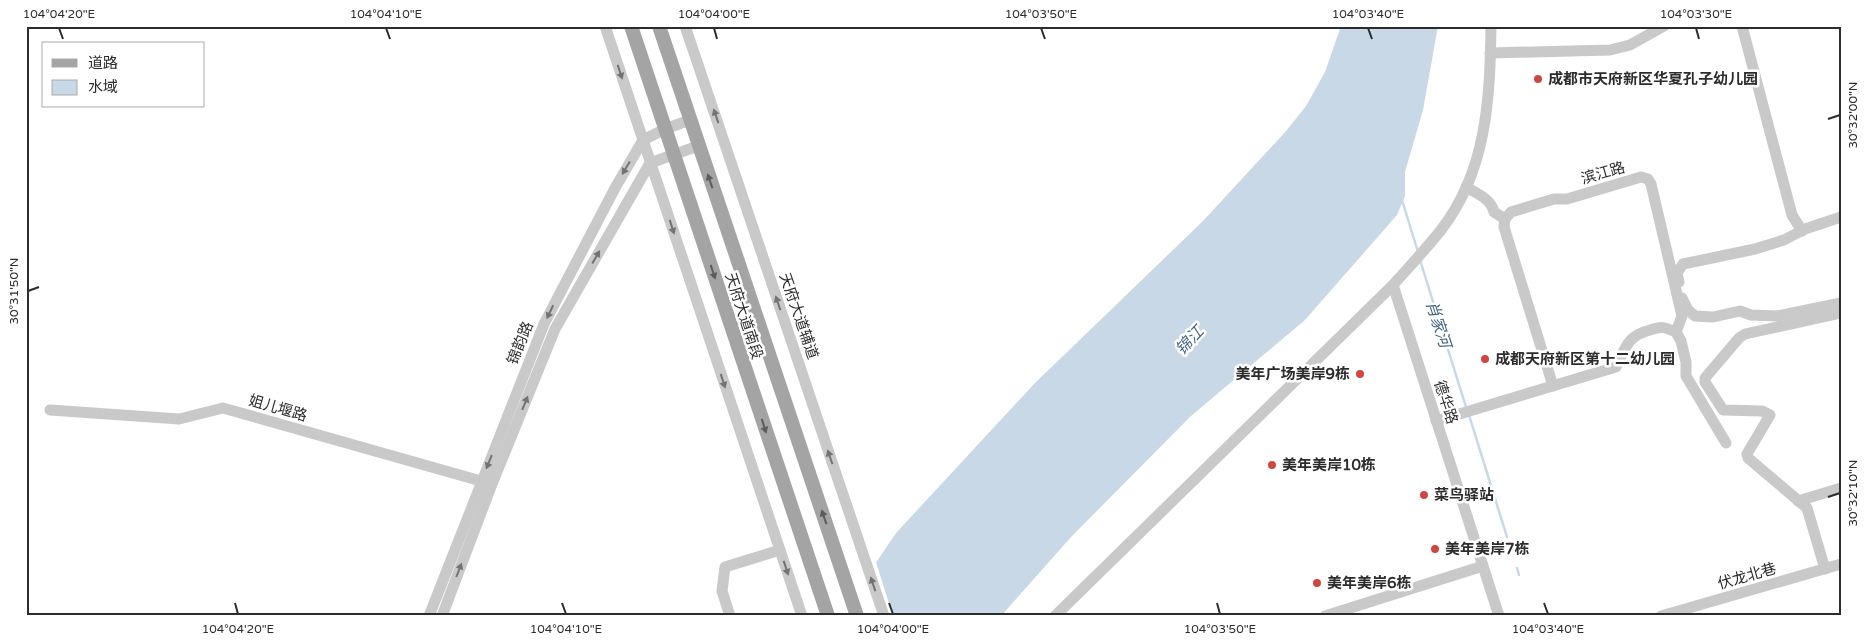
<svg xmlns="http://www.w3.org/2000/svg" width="1867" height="642" viewBox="0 0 1867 642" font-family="'Varela Round','Noto Sans SC',sans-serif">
<rect width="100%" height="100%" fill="#fff"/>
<polygon fill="#c9d8e6" points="1341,26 1438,26 1423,110 1405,172 1405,196 1397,215 1305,320 1191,416 1072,536 1001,616 854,616 871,570 896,533 1035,383 1203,221 1287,130 1306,106 1325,72"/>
<polygon fill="#fff" points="875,559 893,616 851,616 859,591"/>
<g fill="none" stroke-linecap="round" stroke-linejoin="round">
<g stroke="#c9d8e6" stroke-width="2.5">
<polyline points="1402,200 1418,252"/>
<polyline points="1420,260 1466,407"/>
<polyline points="1469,415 1507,537"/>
<polyline points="1517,568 1519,575"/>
</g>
<g stroke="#c9c9c9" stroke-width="11">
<polyline points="605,26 802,616"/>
<polyline points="685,26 884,616"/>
<polyline points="1742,26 1792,215 1802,231"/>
<polyline points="1490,53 1610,50 1630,45 1664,26"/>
<path d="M 1466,187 C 1478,194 1491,199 1494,212 L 1505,219 L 1511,212 L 1554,199 L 1567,199 L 1641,177 L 1648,179 L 1651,184 L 1682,316 L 1676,332 L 1681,341 L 1686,362 L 1686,376 L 1726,443"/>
<polyline points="1505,219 1504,227 1553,386"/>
<polyline points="1679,282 1677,273 1683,264 1755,249 1784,240 1805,229 1841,217"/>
<polyline points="1393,285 1499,616"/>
<polyline points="1682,298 1688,310 1695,316 1713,317 1740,311 1751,315 1777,316 1841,303"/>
<polyline points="50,410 179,419 223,408 488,483"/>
<path d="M 1436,421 L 1616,367 C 1626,347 1627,336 1650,330 C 1662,326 1664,327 1676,332"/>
<polyline points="1798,501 1841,488"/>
<polyline points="1825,569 1807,508 1748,458 1747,454 1770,415 1762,411 1723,410 1705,382 1705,378 1739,338 1745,334 1841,313"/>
<polyline points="429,616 544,324 615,188 643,140 665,129 690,120"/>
<polyline points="442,616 492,484 555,329 650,163 698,146"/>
<polyline points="730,616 722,591 725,567 780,550"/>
<path d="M 1055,616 L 1393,285 C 1409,267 1426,249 1441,230 C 1487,171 1490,98 1491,26"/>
<polyline points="1325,616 1483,566"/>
<polyline points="1661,616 1841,564"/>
</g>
<g stroke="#a4a4a4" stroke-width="14">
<polyline points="631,26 828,616"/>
<polyline points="659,26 857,616"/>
</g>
</g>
<defs><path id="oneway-solid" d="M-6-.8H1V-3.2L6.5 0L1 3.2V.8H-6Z" transform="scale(1.25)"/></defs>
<g fill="#737373">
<use href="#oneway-solid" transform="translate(620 72) rotate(72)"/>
<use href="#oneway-solid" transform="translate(716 116) rotate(-109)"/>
<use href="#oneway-solid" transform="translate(626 168) rotate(121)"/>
<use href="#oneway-solid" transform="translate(672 227) rotate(72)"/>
<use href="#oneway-solid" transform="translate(596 257) rotate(-60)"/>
<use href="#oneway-solid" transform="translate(778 303) rotate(-109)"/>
<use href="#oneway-solid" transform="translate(550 312) rotate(115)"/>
<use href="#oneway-solid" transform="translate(723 381) rotate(72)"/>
<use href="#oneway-solid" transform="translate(525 403) rotate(-68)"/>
<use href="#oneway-solid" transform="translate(830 457) rotate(-109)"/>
<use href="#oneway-solid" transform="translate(489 462) rotate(112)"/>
<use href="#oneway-solid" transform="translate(786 568) rotate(72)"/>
<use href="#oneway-solid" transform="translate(459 570) rotate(-69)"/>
<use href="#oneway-solid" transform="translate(873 584) rotate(-109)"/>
</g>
<g fill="#5c5c5c">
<use href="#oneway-solid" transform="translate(710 181) rotate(-109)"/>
<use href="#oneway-solid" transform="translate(713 272) rotate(72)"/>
<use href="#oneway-solid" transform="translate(764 426) rotate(72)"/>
<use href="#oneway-solid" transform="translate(824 517) rotate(-109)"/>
</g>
<path fill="none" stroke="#2c2c2c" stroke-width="2" d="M 59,28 L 63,39M 386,28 L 390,39M 714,28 L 717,39M 1041,28 L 1045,39M 1368,28 L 1372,39M 1696,28 L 1699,39M 1828,119 L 1840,115M 28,291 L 39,287M 1828,497 L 1840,493M 235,603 L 238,614M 562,603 L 566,614M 889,603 L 893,614M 1217,603 L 1220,614M 1544,603 L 1548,614"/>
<g fill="#d04641" stroke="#fff" stroke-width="2">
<circle cx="1538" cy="79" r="5"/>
<circle cx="1485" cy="359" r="5"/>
<circle cx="1360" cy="374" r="5"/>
<circle cx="1272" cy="465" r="5"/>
<circle cx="1424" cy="495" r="5"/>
<circle cx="1435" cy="549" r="5"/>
<circle cx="1317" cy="583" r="5"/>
</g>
<g text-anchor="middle" stroke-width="5" stroke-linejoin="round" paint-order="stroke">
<g font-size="15" font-weight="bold" fill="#2c2c2c" stroke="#fff" text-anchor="start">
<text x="1548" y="84">成都市天府新区华夏孔子幼儿园</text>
<text x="1495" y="364">成都天府新区第十二幼儿园</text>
<text x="1350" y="379" text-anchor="end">美年广场美岸9栋</text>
<text x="1282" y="470">美年美岸10栋</text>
<text x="1434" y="500">菜鸟驿站</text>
<text x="1445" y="554">美年美岸7栋</text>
<text x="1327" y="588">美年美岸6栋</text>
</g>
<g font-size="15" fill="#2c2c2c" stroke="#fff">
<text transform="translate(1603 173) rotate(-16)" y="5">滨江路</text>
<text transform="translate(744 316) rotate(72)" y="5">天府大道南段</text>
<text transform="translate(799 316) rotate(71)" y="5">天府大道辅道</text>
<text transform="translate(520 343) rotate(-68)" y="5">锦韵路</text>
<text transform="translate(1446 402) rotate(72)" y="5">德华路</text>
<text transform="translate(278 408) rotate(16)" y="5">姐儿堰路</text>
<text transform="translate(1747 576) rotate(-16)" y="5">伏龙北巷</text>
</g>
<g font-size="16" font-style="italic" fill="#446584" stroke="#fff">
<text transform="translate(1439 324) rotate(72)" y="6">肖家河</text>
<text transform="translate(1189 340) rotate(-47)" y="6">锦江</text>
</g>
</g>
<rect width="1867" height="642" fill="none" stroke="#ffffff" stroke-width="55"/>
<rect x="42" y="42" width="162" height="65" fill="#ffffff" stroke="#ababab"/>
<rect x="52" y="59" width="25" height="8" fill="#a4a4a4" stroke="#ababab"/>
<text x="88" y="68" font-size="15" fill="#2c2c2c">道路</text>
<rect x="52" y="80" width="25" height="15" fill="#c9d8e6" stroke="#ababab"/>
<text x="88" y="92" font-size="15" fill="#2c2c2c">水域</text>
<rect x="28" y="28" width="1812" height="586" fill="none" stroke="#2c2c2c" stroke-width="2"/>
<g font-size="12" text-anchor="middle" fill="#2c2c2c">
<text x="59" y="18">104°04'20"E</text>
<text x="386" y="18">104°04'10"E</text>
<text x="714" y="18">104°04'00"E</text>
<text x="1041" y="18">104°03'50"E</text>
<text x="1368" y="18">104°03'40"E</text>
<text x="1696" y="18">104°03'30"E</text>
<text transform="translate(1853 115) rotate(-90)" y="4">30°32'00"N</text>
<text transform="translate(14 291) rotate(-90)" y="4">30°31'50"N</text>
<text transform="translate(1853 493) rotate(-90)" y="4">30°32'10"N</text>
<text x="238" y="633">104°04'20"E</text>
<text x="566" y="633">104°04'10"E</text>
<text x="893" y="633">104°04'00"E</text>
<text x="1220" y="633">104°03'50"E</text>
<text x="1548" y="633">104°03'40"E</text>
</g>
</svg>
